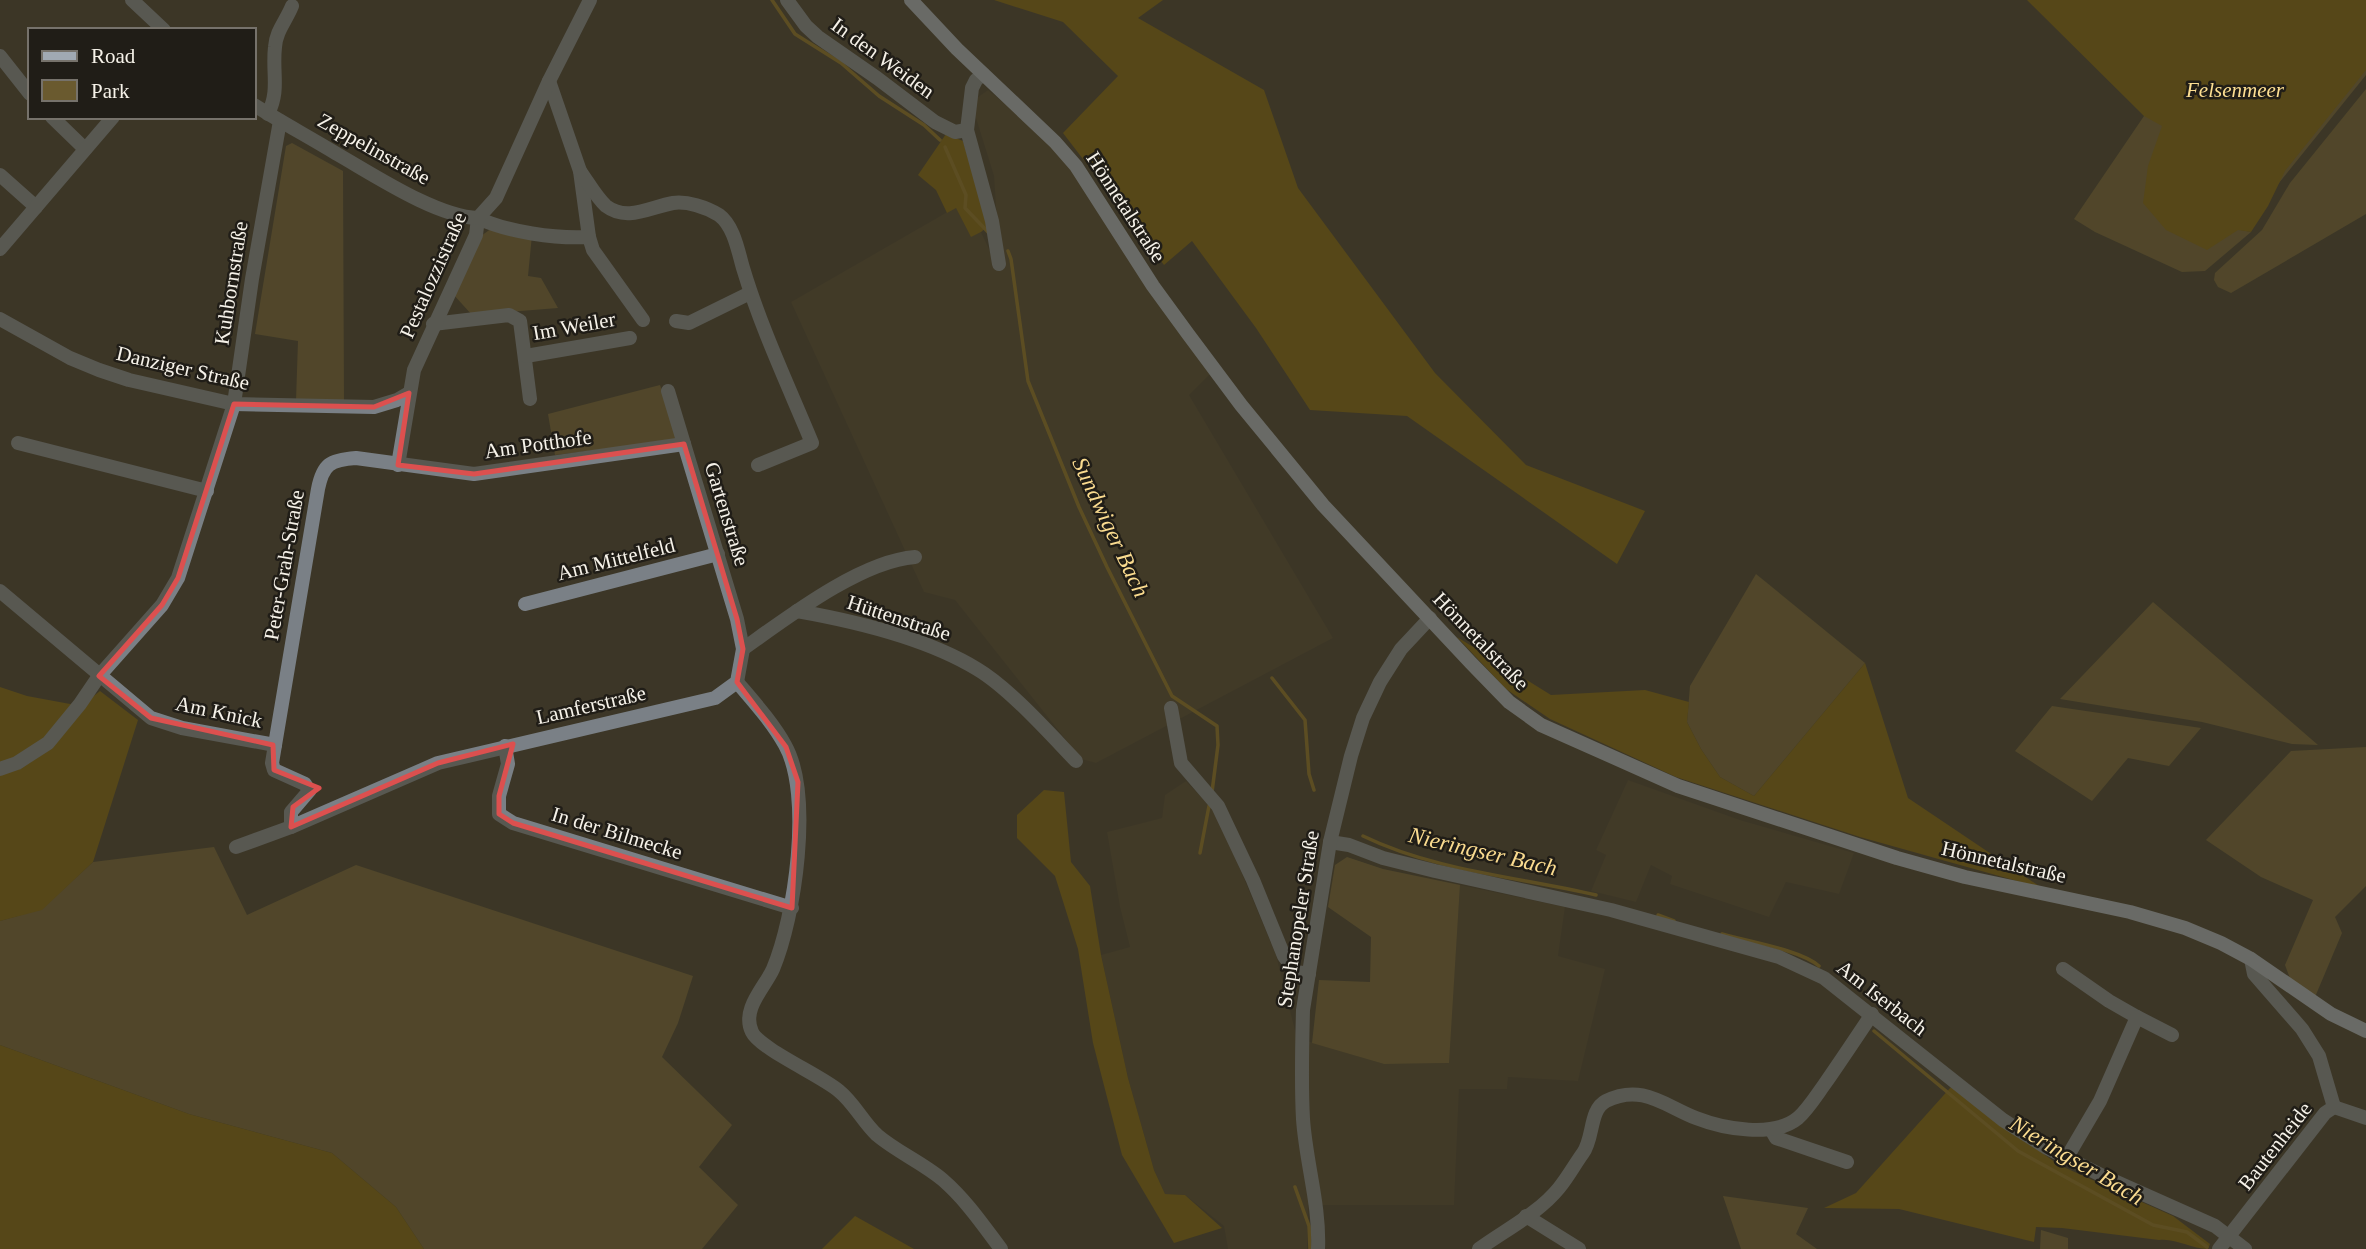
<svg xmlns="http://www.w3.org/2000/svg" width="2366" height="1249" viewBox="0 0 2366 1249" font-family="Georgia,serif">
<rect width="100%" height="100%" fill="#3c3627"/>
<g fill="#473e29">
<polygon points="988,90 1016,113 1068,164 1211,373 1189,395 1333,638 1096,763 1081,759 955,600 924,592 791,302 956,207 971,236 981,232 996,264 1005,263 996,207 994,176 971,102"/>
<polygon points="1628,780 1740,820 1854,853 1839,894 1786,882 1769,917 1670,884 1672,876 1651,865 1636,902 1591,891 1606,855 1596,850"/>
<polygon points="1186,781 1217,814 1276,955 1297,1038 1384,1064 1448,1063 1460,885 1565,907 1558,956 1605,969 1578,1081 1508,1077 1507,1089 1459,1089 1454,1205 1308,1205 1307,1249 1228,1249 1224,1226 1185,1195 1165,1194 1154,1170 1128,1078 1101,955 1130,947 1120,907 1107,832 1162,818 1165,795"/>
</g>
<g fill="#6a5a2f">
<polygon points="2366,0 2366,75 2241,230 2251,232 2205,271 2182,272 2095,232 2074,219 2144,116"/>
<polygon points="2366,89 2366,214 2231,293 2218,287 2214,280 2215,273 2262,230 2290,183"/>
<polygon points="292,143 343,171 344,403 296,401 298,341 255,334 286,146"/>
<polygon points="492,228 532,235 528,276 541,278 558,308 472,315 453,294 481,236"/>
<polygon points="660,385 679,440 555,455 548,414"/>
<polygon points="1756,574 1865,663 1754,796 1720,777 1701,749 1687,722 1690,686"/>
<polygon points="2153,602 2318,745 2292,744 2202,722 2060,699"/>
<polygon points="2052,706 2201,728 2169,766 2128,758 2092,801 2015,751"/>
<polygon points="2366,747 2366,886 2335,917 2342,933 2315,997 2291,981 2285,965 2313,900 2261,877 2206,840 2291,751"/>
<polygon points="214,847 247,915 356,865 693,976 678,1023 662,1057 732,1125 699,1167 738,1205 702,1249 424,1249 396,1207 332,1153 189,1114 0,1045 0,921 42,909 93,862"/>
<polygon points="1347,857 1383,869 1460,885 1449,1063 1384,1064 1312,1043 1319,980 1370,982 1371,937 1328,907 1335,865"/>
<polygon points="1723,1196 1808,1208 1796,1234 1817,1249 1741,1249"/>
<polygon points="2041,1230 2068,1238 2068,1249 2040,1249"/>
</g>
<g fill="#755b08">
<polygon points="994,0 1163,0 1138,18 1264,90 1298,188 1435,373 1526,465 1645,511 1617,564 1407,416 1310,410 1256,328 1192,241 1164,265 1063,133 1118,76 1063,22"/>
<polygon points="2027,0 2366,0 2366,70 2285,171 2268,206 2251,232 2238,230 2207,250 2166,230 2143,203 2148,166 2162,126 2144,116"/>
<polygon points="946,134 963,141 988,226 981,232 971,237 956,208 947,213 936,190 918,175"/>
<polygon points="1457,637 1551,695 1645,690 1689,702 1687,722 1701,749 1720,777 1754,796 1865,663 1908,798 2042,888 1860,837 1676,777 1550,719 1506,689"/>
<polygon points="0,687 27,696 81,706 100,691 138,720 93,862 42,910 0,921"/>
<polygon points="1044,790 1064,792 1071,862 1090,886 1101,955 1128,1078 1154,1170 1165,1194 1185,1195 1222,1228 1174,1243 1122,1155 1093,1043 1078,949 1055,876 1017,838 1017,815"/>
<polygon points="0,1045 189,1114 332,1153 396,1207 424,1249 0,1249"/>
<path d="M 1951,1087 L 2059,1165 L 2173,1216 L 2210,1244 L 2208,1249 C 2191,1249 2176,1238 2159,1240 L 2062,1228 L 2036,1227 L 2034,1242 L 1899,1209 L 1824,1208 L 1856,1193 Z"/>
<polygon points="855,1216 914,1249 822,1249"/>
</g>
<g fill="none" stroke-linecap="round" stroke-linejoin="round">
<g stroke="#83691e" stroke-width="3.5">
<polyline points="772,0 795,34 841,63 879,96 924,125 940,140"/>
<polyline points="945,147 966,195 965,208 988,232"/>
<polyline points="1008,251 1011,259 1028,381 1079,507 1107,567 1172,696 1217,726 1218,745 1212,792"/>
<polyline points="1272,678 1305,720 1309,774 1314,790"/>
<path d="M 1363,836 C 1435,871 1519,877 1596,895"/>
<polyline points="1200,853 1209,806"/>
<polyline points="1658,915 1674,921"/>
<path d="M 1722,934 C 1747,941 1801,950 1819,966"/>
<polyline points="1874,1031 2018,1151 2153,1225 2187,1232 2207,1247"/>
<polyline points="1295,1187 1309,1226 1310,1249"/>
</g>
<g stroke="#7a8086" stroke-width="14">
<polyline points="787,0 806,26 818,37 877,78 935,122 955,132 967,130"/>
<polyline points="0,56 30,94"/>
<polyline points="983,74 976,80 972,88 967,130 992,221 999,264"/>
<polyline points="549,81 580,171 589,237 593,250 643,320"/>
<path d="M 268,114 C 280,90 272,73 275,47 C 276,31 286,21 292,6"/>
<polyline points="52,117 85,149"/>
<path d="M 580,171 C 588,182 596,197 606,206 C 627,222 650,207 673,203 C 687,201 706,207 719,215 C 734,226 738,251 743,268 C 761,328 788,385 812,443 L 758,465"/>
<polyline points="0,175 36,207"/>
<polyline points="0,249 113,117"/>
<polyline points="0,319 70,358 99,370 129,380 234,404 374,407 397,400 409,393"/>
<polyline points="676,321 689,323 750,293"/>
<polyline points="433,324 509,315 520,321 530,399"/>
<polyline points="526,356 630,338"/>
<polyline points="18,443 207,491"/>
<path d="M 398,465 L 414,370 L 476,235 L 478,218 C 507,232 556,239 589,237"/>
<polyline points="0,591 151,718 182,728 275,745 272,763 274,770 305,784 309,791 291,812 291,827"/>
<polyline points="525,604 718,554"/>
<path d="M 797,611 C 854,621 928,639 977,669 C 1009,688 1049,733 1076,761"/>
<path d="M 743,649 C 788,617 861,561 915,557"/>
<path d="M 737,682 C 754,702 773,723 785,745 C 813,795 795,917 773,969 C 765,987 741,1009 752,1032 C 760,1049 822,1076 839,1091 C 854,1103 863,1122 877,1135 C 897,1152 923,1163 943,1180 C 966,1200 983,1225 1001,1249"/>
<polyline points="1171,708 1181,763 1218,806 1253,880 1284,956 1296,972 1309,974"/>
<path d="M 275,745 L 318,489 C 323,464 330,460 356,458 L 474,474 L 684,444"/>
<polyline points="505,746 508,764 499,796 499,814 513,823 792,908"/>
<polyline points="0,769 17,763 48,743 80,704 99,676 162,605 178,578 234,404 252,279 280,121"/>
<polyline points="1330,842 1349,845 1383,858 1435,871 1611,910 1779,957 1824,978 2003,1120 2047,1148 2105,1177 2215,1226 2245,1249"/>
<polyline points="236,847 291,827 438,763 715,698 737,682 743,649 737,619 668,391"/>
<polyline points="2063,969 2109,1001 2137,1017"/>
<polyline points="2334,1107 2366,1118"/>
<polyline points="1772,1131 1776,1138 1847,1162"/>
<polyline points="2066,1159 2100,1101 2137,1017 2172,1035"/>
<polyline points="1526,1216 1579,1249"/>
<path d="M 1479,1249 C 1505,1230 1539,1213 1559,1188 C 1568,1177 1575,1164 1583,1153 C 1594,1138 1589,1110 1606,1101 C 1642,1083 1665,1106 1696,1118 C 1724,1129 1774,1138 1798,1118 C 1808,1109 1816,1096 1824,1085 C 1840,1062 1856,1038 1872,1014"/>
<polyline points="2219,1249 2325,1113 2334,1107 2319,1056 2302,1029 2254,974 2251,959"/>
</g>
<g stroke="#7a8086" stroke-width="14">
<polyline points="132,0 164,30"/>
<path d="M 254,105 C 281,122 309,137 337,154 C 374,175 437,217 478,218 L 496,198 L 549,81 L 590,0"/>
<path d="M 1318,1249 C 1320,1205 1306,1163 1303,1119 C 1301,1083 1302,1046 1303,1010 L 1330,842 L 1351,756 L 1363,718 L 1380,682 L 1401,649 L 1430,618"/>
</g>
<polyline stroke="#a0a9b3" stroke-width="14" points="911,0 957,49 1055,142 1076,166 1153,286 1188,334 1241,405 1323,505 1471,663 1509,702 1541,725 1678,786 1897,858 1965,877 2130,912 2185,928 2221,943 2251,959 2331,1014 2366,1031"/>
</g>
<path d="M0 0H2366V1249H0ZM 409,393 L 398,465 L 474,474 L 684,444 L 737,619 L 743,649 L 737,682 L 786,747 L 798,782 L 792,908 L 513,823 L 499,814 L 499,796 L 513,744 L 438,763 L 291,827 L 293,807 L 319,788 L 274,770 L 273,745 L 151,718 L 99,676 L 162,605 L 178,578 L 234,404 L 374,407 Z" fill="#3c3627" fill-opacity=".55" fill-rule="evenodd"/>
<path fill="none" stroke="#dc504f" stroke-width="5" stroke-linejoin="round" d="M 409,393 L 398,465 L 474,474 L 684,444 L 737,619 L 743,649 L 737,682 L 786,747 L 798,782 L 792,908 L 513,823 L 499,814 L 499,796 L 513,744 L 438,763 L 291,827 L 293,807 L 319,788 L 274,770 L 273,745 L 151,718 L 99,676 L 162,605 L 178,578 L 234,404 L 374,407 Z"/>
<g text-anchor="middle" stroke-width="5" stroke-linejoin="round" paint-order="stroke">
<g font-size="21" fill="#f6f2e9" stroke="#201d17">
<text transform="translate(883 58) rotate(36)" y="7">In den Weiden</text>
<text transform="translate(374 149) rotate(29)" y="7">Zeppelinstraße</text>
<text transform="translate(1126 207) rotate(57)" y="7">Hönnetalstraße</text>
<text transform="translate(433 275) rotate(-66)" y="7">Pestalozzistraße</text>
<text transform="translate(231 283) rotate(-81)" y="7">Kuhbornstraße</text>
<text transform="translate(574 326) rotate(-10)" y="7">Im Weiler</text>
<text transform="translate(183 368) rotate(13)" y="7">Danziger Straße</text>
<text transform="translate(538 444) rotate(-8)" y="7">Am Potthofe</text>
<text transform="translate(727 514) rotate(73)" y="7">Gartenstraße</text>
<text transform="translate(616 559) rotate(-14)" y="7">Am Mittelfeld</text>
<text transform="translate(284 565) rotate(-80)" y="7">Peter-Grah-Straße</text>
<text transform="translate(899 618) rotate(18)" y="7">Hüttenstraße</text>
<text transform="translate(1481 641) rotate(46)" y="7">Hönnetalstraße</text>
<text transform="translate(591 705) rotate(-13)" y="7">Lamferstraße</text>
<text transform="translate(219 712) rotate(12)" y="7">Am Knick</text>
<text transform="translate(617 833) rotate(17)" y="7">In der Bilmecke</text>
<text transform="translate(2004 862) rotate(13)" y="7">Hönnetalstraße</text>
<text transform="translate(1298 919) rotate(-81)" y="7">Stephanopeler Straße</text>
<text transform="translate(1882 998) rotate(38)" y="7">Am Iserbach</text>
<text transform="translate(2275 1146) rotate(-52)" y="7">Bautenheide</text>
</g>
<g font-size="21" font-style="italic" fill="#fddf92" stroke="#201d17">
<text x="2235" y="97">Felsenmeer</text>
</g>
<g font-size="23" font-style="italic" fill="#fadb8f" stroke="#201d17">
<text transform="translate(1111 527) rotate(65)" y="8">Sundwiger Bach</text>
<text transform="translate(1483 851) rotate(13)" y="8">Nieringser Bach</text>
<text transform="translate(2077 1160) rotate(31)" y="8">Nieringser Bach</text>
</g>
</g>
<rect x="28" y="28" width="228" height="91" fill="#201d17" stroke="#76726b" stroke-width="2"/>
<rect x="42" y="51" width="35" height="10" fill="#a0a9b3" stroke="#76726b" stroke-width="2"/>
<text x="91" y="63" font-size="21" fill="#f6f2e9">Road</text>
<rect x="42" y="80" width="35" height="21" fill="#6a5a2f" stroke="#76726b" stroke-width="2"/>
<text x="91" y="98" font-size="21" fill="#f6f2e9">Park</text>
</svg>
